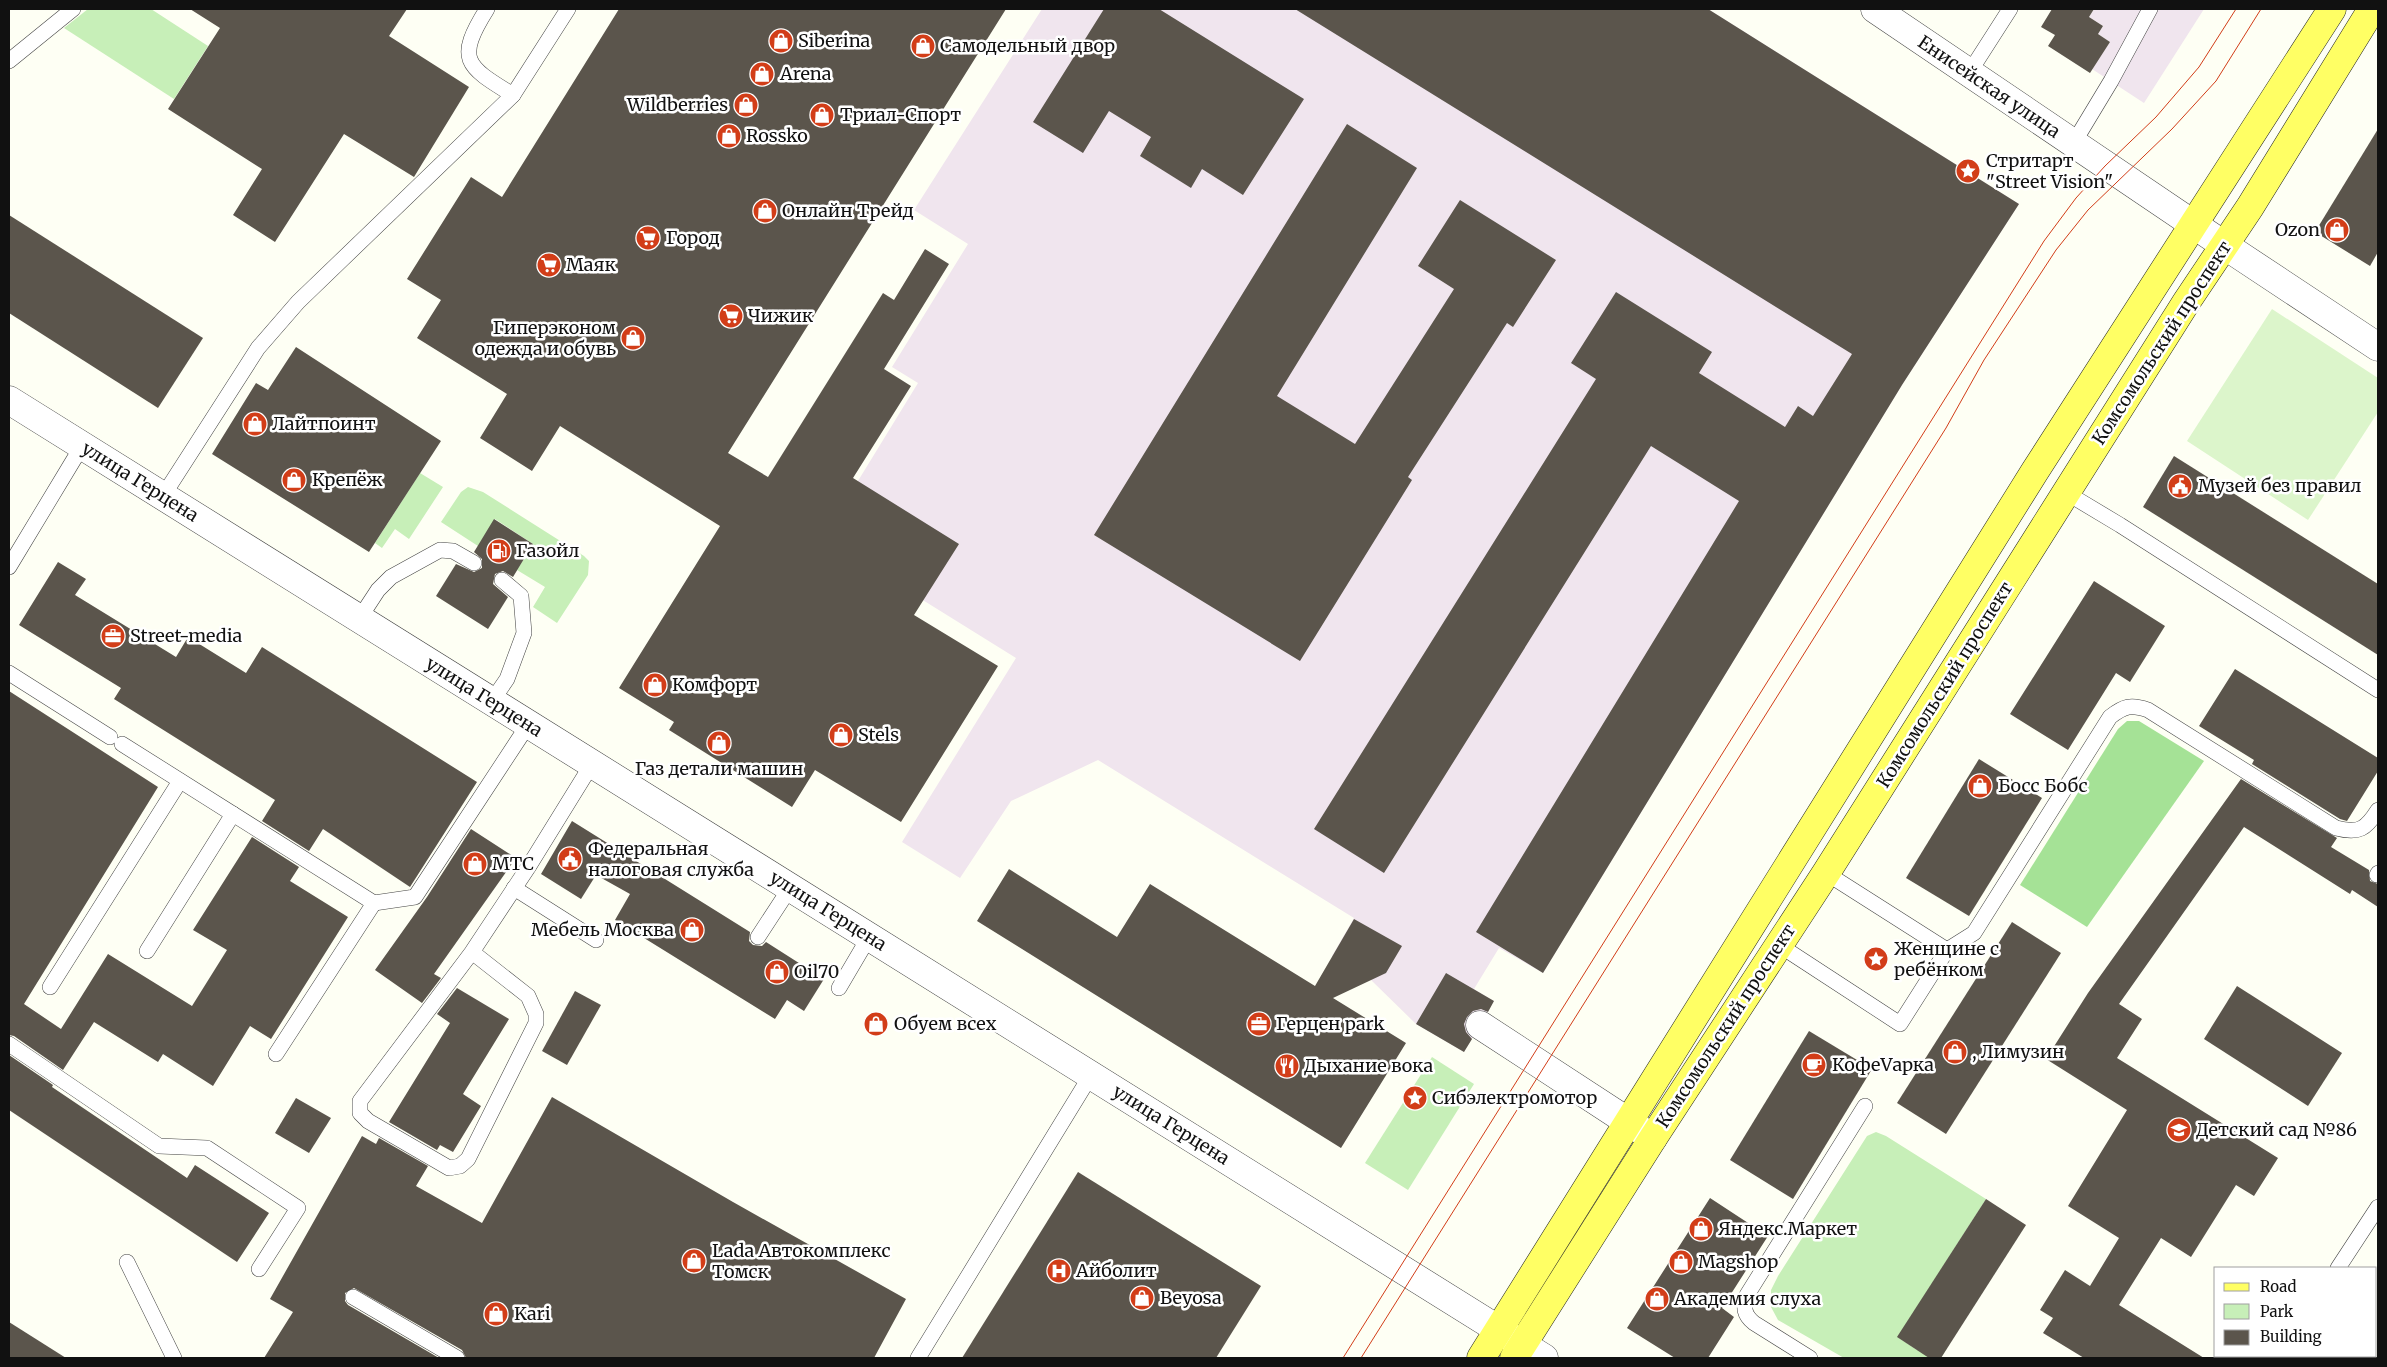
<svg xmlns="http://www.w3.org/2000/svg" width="2387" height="1367" viewBox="0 0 2387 1367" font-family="Merriweather,serif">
<rect width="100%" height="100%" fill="#fefff4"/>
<g fill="#f0e5ee">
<polygon points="1042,9 1708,9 2019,204 1902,385 1543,973 1499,948 1474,989 1494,1001 1464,1052 1416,1024 1371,980 1332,956 1354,918 1098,760 1011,801 960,878 902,842 1016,658 823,538 918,383 892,367 968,244 914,210"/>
<polygon points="2094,9 2204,9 2144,103 2092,69 2110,42 2098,34 2103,26 2089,17"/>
</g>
<g fill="#c7efb8">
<polygon points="88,9 151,9 208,46 174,99 64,28"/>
<polygon points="420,473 443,487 409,539 395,529 382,548 375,543"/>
<polygon points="468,487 483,492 584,556 589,561 588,575 557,623 533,607 545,587 517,570 533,544 495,519 478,546 441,522 461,492"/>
<polygon points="1432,1057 1474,1084 1408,1190 1365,1163"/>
<polygon points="1876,1132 1886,1136 1986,1199 1898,1337 1917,1350 1947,1348 1941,1358 1844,1358 1778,1320 1771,1307 1771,1290 1778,1276 1867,1136"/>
</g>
<polygon fill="#a5e296" points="2127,721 2139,721 2204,761 2087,927 2020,885 2118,729"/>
<polygon fill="#dcf5cb" points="2272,309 2378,378 2378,412 2308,520 2187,441"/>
<g fill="#5b554c">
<polygon points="190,9 407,9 389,36 469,87 414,177 344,134 275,242 233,215 262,169 168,109 220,28"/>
<polygon points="619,9 1006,9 728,453 768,477 883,293 894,300 925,249 949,264 884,369 911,386 853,478 959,544 914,615 998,666 901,822 815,770 792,807 669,730 674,722 619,688 720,526 560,426 532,471 480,438 507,394 417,338 441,300 407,279 471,177 502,197"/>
<polygon points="1104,9 1159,9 1304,99 1243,195 1202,169 1191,188 1140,156 1151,137 1109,111 1083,153 1033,122"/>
<polygon points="1295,9 1708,9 2019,204 1902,385 1543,973 1476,932 1739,501 1651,446 1384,873 1314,829 1596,379 1571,363 1616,292 1712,352 1699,373 1785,427 1798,406 1813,416 1852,354"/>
<polygon points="2052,9 2094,9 2089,17 2103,26 2098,34 2110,42 2090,73 2048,46 2055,35 2041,27"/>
<polygon points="1347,124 1417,168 1277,396 1355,444 1454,289 1418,266 1460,200 1556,260 1513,327 1507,323 1408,477 1412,480 1300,661 1094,535"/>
<polygon points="2378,129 2378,252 2370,266 2315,232"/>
<polygon points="9,215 203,338 158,408 9,313"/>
<polygon points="296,347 441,441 369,552 212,454 256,383 268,390"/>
<polygon points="2174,456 2378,584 2378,655 2143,507"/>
<polygon points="494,519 533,544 513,577 503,571 495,574 493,584 508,597 488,629 436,596 456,564 474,572 482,568 482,559 474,552"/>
<polygon points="58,562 86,579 75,595 176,657 188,637 246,673 262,647 477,782 410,887 323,829 309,851 262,821 275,800 114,699 121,688 19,625"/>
<polygon points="2094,581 2165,626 2130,682 2116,673 2068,750 2010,714"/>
<polygon points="2235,669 2378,758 2378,771 2347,821 2340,819 2252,764 2254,760 2199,726"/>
<polygon points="9,691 158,787 24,1004 61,1029 108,954 192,1006 227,950 193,930 252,837 299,867 290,881 348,917 271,1039 250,1026 213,1086 163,1054 158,1062 94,1022 63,1070 14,1036 9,1035"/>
<polygon points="1979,759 2042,798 1969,916 1906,878"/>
<polygon points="2241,779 2337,838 2331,847 2369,870 2370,881 2378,884 2378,907 2352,890 2350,894 2244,827 2119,1004 2142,1019 2117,1058 2278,1158 2254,1196 2236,1185 2191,1257 2161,1238 2119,1305 2204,1358 2084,1358 2043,1333 2053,1318 2040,1310 2065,1270 2090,1286 2119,1238 2068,1206 2127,1110 2046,1059 2088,993"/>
<polygon points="572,821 750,932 749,941 753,945 762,946 766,942 824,979 804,1011 787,1000 775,1019 615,920 630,894 596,875 581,899 541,874"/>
<polygon points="471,829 516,858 434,974 441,978 422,1003 375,970 427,897"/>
<polygon points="1009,869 1117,937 1150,884 1315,986 1354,919 1402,946 1386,973 1333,998 1406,1043 1341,1148 977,921"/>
<polygon points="2012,922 2061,953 1946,1134 1897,1103"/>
<polygon points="1446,973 1494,1001 1488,1012 1481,1009 1473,1011 1467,1017 1464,1024 1466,1032 1472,1039 1464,1052 1416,1024"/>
<polygon points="2237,986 2342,1053 2308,1106 2204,1039"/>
<polygon points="457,988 509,1019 463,1094 481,1106 453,1152 440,1145 437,1150 389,1122 450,1023 437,1014"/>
<polygon points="575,991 601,1005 567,1065 542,1051"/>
<polygon points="1809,1031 1872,1069 1793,1199 1730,1160"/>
<polygon points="9,1055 53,1085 52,1087 187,1178 195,1165 269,1213 237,1262 9,1110"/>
<polygon points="552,1097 733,1202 906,1299 874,1358 466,1358 462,1350 354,1288 345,1293 345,1301 348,1305 439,1358 264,1358 293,1312 270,1299 362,1136 376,1144 379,1138 428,1166 416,1186 482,1223"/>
<polygon points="296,1098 331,1118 309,1153 275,1133"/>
<polygon points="1078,1172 1261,1286 1216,1358 962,1358"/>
<polygon points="1710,1198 1768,1236 1722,1308 1734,1317 1708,1358 1675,1358 1627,1328"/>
<polygon points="1986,1199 2026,1225 1941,1358 1929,1358 1897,1337"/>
<polygon points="9,1322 66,1358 9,1358"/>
</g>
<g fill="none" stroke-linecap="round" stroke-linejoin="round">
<defs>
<g id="service">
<path d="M 487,9 C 455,60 466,66 513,95"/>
<polyline points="9,61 73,9"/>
<polyline points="1969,73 2010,9"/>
<polyline points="2073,144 2111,81 2150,9"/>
<polyline points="2065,492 2120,525 2378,690"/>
<polyline points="163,496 258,348 298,302 513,95 568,9"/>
<polyline points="9,567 82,446"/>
<polyline points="359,619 378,590 391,577 440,550 453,551 474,563"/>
<polyline points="9,673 110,737"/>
<polyline points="492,701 507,679 524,633 521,596 502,580"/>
<polyline points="122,744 374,903 415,897 528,725"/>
<polyline points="2377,875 2378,873"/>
<polyline points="514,888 596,940"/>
<polyline points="758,937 790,888"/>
<polyline points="1779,945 1900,1024 1947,950 1826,873"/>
<path d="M 1947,950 L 1974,933 L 2110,717 C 2124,706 2131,704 2148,710 L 2336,828 C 2359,834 2366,829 2378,810"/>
<polyline points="147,951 233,814"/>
<polyline points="472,952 528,996 536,1014 536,1023 468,1159 460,1166 449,1168 368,1121 360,1113 360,1101 472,952 529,866 592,764"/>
<polyline points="50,987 180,781"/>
<polyline points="839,988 869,937"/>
<polyline points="9,1044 159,1146 207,1148 298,1208 259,1269"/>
<polyline points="276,1054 374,903"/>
<polyline points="127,1262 174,1358"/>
<polyline points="2338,1268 2378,1207"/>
<polyline points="353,1297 457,1358"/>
<polyline points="2305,1356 2309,1358"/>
<polyline points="918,1358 1091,1075"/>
<path d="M 1810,1358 L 1754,1323 C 1744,1315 1743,1308 1747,1295 L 1865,1106"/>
<polyline points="2259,1358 2260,1356"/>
</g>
<g id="minor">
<polyline points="2224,245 2378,347"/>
<polyline points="1480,1025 1653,1138"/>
</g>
<g id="tertiary">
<polyline points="1875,9 2224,245"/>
<polyline points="9,400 1544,1358"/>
</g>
<g id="primary">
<polyline points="1481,1358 2035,471 2332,9"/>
<polyline points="1514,1358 1653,1138 1826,873 2187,301 2250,207 2372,9"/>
</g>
</defs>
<use href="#service" stroke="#444" stroke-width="16"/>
<use href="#minor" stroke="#444" stroke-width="29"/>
<use href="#tertiary" stroke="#444" stroke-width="29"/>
<use href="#primary" stroke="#222" stroke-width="29"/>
<use href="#service" stroke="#fff" stroke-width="15"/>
<use href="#minor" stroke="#fff" stroke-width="28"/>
<use href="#tertiary" stroke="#fff" stroke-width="28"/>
<use href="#primary" stroke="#ffff64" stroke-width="28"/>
<g stroke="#d23d18" stroke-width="1">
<polyline points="1343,1358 2044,241 2076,198 2105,166 2156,117 2199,67 2236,9"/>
<polyline points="1361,1358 1946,428 1984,360 2056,250 2088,210 2172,129 2216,81 2261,9"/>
</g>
</g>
<defs>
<symbol id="shop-disc" viewBox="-11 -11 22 22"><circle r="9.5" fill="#d23d18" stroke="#fff"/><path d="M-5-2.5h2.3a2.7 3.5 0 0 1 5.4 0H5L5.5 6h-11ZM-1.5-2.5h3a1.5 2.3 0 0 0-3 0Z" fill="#fff"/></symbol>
<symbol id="sight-disc" viewBox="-11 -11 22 22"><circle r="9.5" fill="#d23d18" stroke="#fff"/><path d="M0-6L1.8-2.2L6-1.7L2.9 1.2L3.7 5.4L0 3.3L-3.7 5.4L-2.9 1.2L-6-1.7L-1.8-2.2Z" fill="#fff"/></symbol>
<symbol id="supermarket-disc" viewBox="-11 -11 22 22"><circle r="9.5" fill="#d23d18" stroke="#fff"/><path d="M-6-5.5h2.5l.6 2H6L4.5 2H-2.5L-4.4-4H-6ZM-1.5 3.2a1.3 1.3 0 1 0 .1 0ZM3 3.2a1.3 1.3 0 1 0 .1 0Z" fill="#fff"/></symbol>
<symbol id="civic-disc" viewBox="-11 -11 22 22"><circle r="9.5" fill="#d23d18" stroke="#fff"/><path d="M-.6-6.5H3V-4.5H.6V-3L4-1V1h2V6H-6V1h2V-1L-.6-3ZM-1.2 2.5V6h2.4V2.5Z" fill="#fff"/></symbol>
<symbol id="fuel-disc" viewBox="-11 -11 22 22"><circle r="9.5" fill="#d23d18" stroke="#fff"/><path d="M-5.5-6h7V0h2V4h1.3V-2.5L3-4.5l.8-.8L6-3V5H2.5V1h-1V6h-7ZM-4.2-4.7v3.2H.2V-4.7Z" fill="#fff"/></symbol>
<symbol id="office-disc" viewBox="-11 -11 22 22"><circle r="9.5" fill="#d23d18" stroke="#fff"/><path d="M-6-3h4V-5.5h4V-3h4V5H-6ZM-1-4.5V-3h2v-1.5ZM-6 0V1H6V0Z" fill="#fff"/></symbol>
<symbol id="cafe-disc" viewBox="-11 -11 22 22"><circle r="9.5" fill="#d23d18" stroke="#fff"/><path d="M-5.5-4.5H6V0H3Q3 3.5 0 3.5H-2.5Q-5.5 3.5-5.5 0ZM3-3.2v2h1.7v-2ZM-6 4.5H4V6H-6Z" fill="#fff"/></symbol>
<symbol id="restaurant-disc" viewBox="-11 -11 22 22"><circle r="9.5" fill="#d23d18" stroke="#fff"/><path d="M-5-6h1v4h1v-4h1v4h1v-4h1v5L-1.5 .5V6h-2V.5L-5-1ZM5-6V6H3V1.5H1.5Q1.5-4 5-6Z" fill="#fff"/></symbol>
<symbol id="school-disc" viewBox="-11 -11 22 22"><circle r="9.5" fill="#d23d18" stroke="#fff"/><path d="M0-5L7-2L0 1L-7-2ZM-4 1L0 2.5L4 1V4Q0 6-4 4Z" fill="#fff"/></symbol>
<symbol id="hospital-disc" viewBox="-11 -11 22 22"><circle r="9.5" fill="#d23d18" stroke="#fff"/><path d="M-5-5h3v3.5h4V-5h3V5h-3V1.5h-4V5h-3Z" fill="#fff"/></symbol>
</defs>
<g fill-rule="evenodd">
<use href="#shop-disc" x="767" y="27" width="28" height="28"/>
<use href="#shop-disc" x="909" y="32" width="28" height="28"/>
<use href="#shop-disc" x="748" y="60" width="28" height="28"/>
<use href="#shop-disc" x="732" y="91" width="28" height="28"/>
<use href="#shop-disc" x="808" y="101" width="28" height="28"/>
<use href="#shop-disc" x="715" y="122" width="28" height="28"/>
<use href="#sight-disc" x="1954" y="157" width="28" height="28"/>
<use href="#shop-disc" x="751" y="197" width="28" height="28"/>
<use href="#shop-disc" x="2323" y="216" width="28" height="28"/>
<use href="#supermarket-disc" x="634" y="224" width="28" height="28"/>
<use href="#supermarket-disc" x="535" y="251" width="28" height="28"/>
<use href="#supermarket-disc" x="717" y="302" width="28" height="28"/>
<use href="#shop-disc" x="619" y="324" width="28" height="28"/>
<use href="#shop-disc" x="241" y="410" width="28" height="28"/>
<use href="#shop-disc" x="280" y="466" width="28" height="28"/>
<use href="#civic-disc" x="2166" y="472" width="28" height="28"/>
<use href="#fuel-disc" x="485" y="537" width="28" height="28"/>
<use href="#office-disc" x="99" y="622" width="28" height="28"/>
<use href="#shop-disc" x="641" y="671" width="28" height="28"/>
<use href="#shop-disc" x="827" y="721" width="28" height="28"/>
<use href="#shop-disc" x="705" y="729" width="28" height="28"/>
<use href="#shop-disc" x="1966" y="772" width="28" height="28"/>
<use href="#civic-disc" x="556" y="845" width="28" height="28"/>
<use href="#shop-disc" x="461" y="850" width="28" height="28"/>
<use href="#shop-disc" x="678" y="916" width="28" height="28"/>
<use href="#sight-disc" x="1862" y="945" width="28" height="28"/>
<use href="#shop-disc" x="763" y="958" width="28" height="28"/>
<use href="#shop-disc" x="862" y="1010" width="28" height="28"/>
<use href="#office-disc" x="1245" y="1010" width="28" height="28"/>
<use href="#shop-disc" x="1941" y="1038" width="28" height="28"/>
<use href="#cafe-disc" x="1800" y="1051" width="28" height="28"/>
<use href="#restaurant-disc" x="1273" y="1052" width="28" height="28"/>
<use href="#sight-disc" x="1401" y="1084" width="28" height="28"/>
<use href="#school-disc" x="2165" y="1116" width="28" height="28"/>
<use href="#shop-disc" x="1687" y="1215" width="28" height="28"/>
<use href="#shop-disc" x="680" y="1247" width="28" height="28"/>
<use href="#shop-disc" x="1667" y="1248" width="28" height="28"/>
<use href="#hospital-disc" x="1045" y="1257" width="28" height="28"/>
<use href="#shop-disc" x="1128" y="1284" width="28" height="28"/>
<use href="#shop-disc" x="1643" y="1285" width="28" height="28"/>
<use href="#shop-disc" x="482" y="1300" width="28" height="28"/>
</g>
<g text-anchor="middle" stroke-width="5" stroke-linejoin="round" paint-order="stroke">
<g font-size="18" fill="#111" stroke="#fff" text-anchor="start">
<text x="798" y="47">Siberina</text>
<text x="940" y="52">Самодельный двор</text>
<text x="780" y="80">Arena</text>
<text x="728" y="111" text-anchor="end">Wildberries</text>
<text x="840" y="121">Триал-Спорт</text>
<text x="746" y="142">Rossko</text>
<text x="1986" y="167">Стритарт<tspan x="1986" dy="21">"Street Vision"</tspan></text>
<text x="782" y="217">Онлайн Трейд</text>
<text x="2320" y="236" text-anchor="end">Ozon</text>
<text x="666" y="244">Город</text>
<text x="566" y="271">Маяк</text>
<text x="748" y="322">Чижик</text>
<text x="616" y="334" text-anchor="end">Гиперэконом<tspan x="616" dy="21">одежда и обувь</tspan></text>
<text x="272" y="430">Лайтпоинт</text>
<text x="312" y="486">Крепёж</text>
<text x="2198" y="492">Музей без правил</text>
<text x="516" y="557">Газойл</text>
<text x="130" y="642">Street-media</text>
<text x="672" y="691">Комфорт</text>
<text x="858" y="741">Stels</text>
<text x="719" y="775" text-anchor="middle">Газ детали машин</text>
<text x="1998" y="792">Босс Бобс</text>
<text x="588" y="855">Федеральная<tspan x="588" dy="21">налоговая служба</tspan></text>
<text x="492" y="870">МТС</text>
<text x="674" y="936" text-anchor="end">Мебель Москва</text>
<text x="1894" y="955">Женщине с<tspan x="1894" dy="21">ребёнком</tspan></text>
<text x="794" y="978">Oil70</text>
<text x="894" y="1030">Обуем всех</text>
<text x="1276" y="1030">Герцен park</text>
<text x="1972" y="1058">, Лимузин</text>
<text x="1832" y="1071">КофеVарка</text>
<text x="1304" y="1072">Дыхание вока</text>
<text x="1432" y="1104">Сибэлектромотор</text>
<text x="2196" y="1136">Детский сад №86</text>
<text x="1718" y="1235">Яндекс.Маркет</text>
<text x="712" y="1257">Lada Автокомплекс<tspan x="712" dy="21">Томск</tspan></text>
<text x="1698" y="1268">Magshop</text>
<text x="1076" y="1277">Айболит</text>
<text x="1160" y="1304">Beyosa</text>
<text x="1674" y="1305">Академия слуха</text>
<text x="514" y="1320">Kari</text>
</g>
<g font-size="18" fill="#111" stroke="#fff">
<text transform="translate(1989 87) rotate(34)" y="6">Енисейская улица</text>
<text transform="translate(2162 343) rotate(-57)" y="6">Комсомольский проспект</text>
<text transform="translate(140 482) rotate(32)" y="6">улица Герцена</text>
<text transform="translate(1945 685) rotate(-58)" y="6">Комсомольский проспект</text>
<text transform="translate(484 697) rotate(32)" y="6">улица Герцена</text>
<text transform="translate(828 911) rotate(32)" y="6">улица Герцена</text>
<text transform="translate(1726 1026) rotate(-57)" y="6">Комсомольский проспект</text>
<text transform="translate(1171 1125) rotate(32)" y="6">улица Герцена</text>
</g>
</g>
<rect width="2387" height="1367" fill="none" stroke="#111111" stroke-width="20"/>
<rect x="2214" y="1267" width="162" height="90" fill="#ffffff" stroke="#a0a0a0"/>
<rect x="2224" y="1283" width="25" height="8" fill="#ffff64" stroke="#a0a0a0"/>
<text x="2260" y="1292" font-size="15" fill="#111111">Road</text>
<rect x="2224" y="1304" width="25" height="15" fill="#c7efb8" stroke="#a0a0a0"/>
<text x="2260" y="1317" font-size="15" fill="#111111">Park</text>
<rect x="2224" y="1330" width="25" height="15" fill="#5b554c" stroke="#a0a0a0"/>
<text x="2260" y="1342" font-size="15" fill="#111111">Building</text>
</svg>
